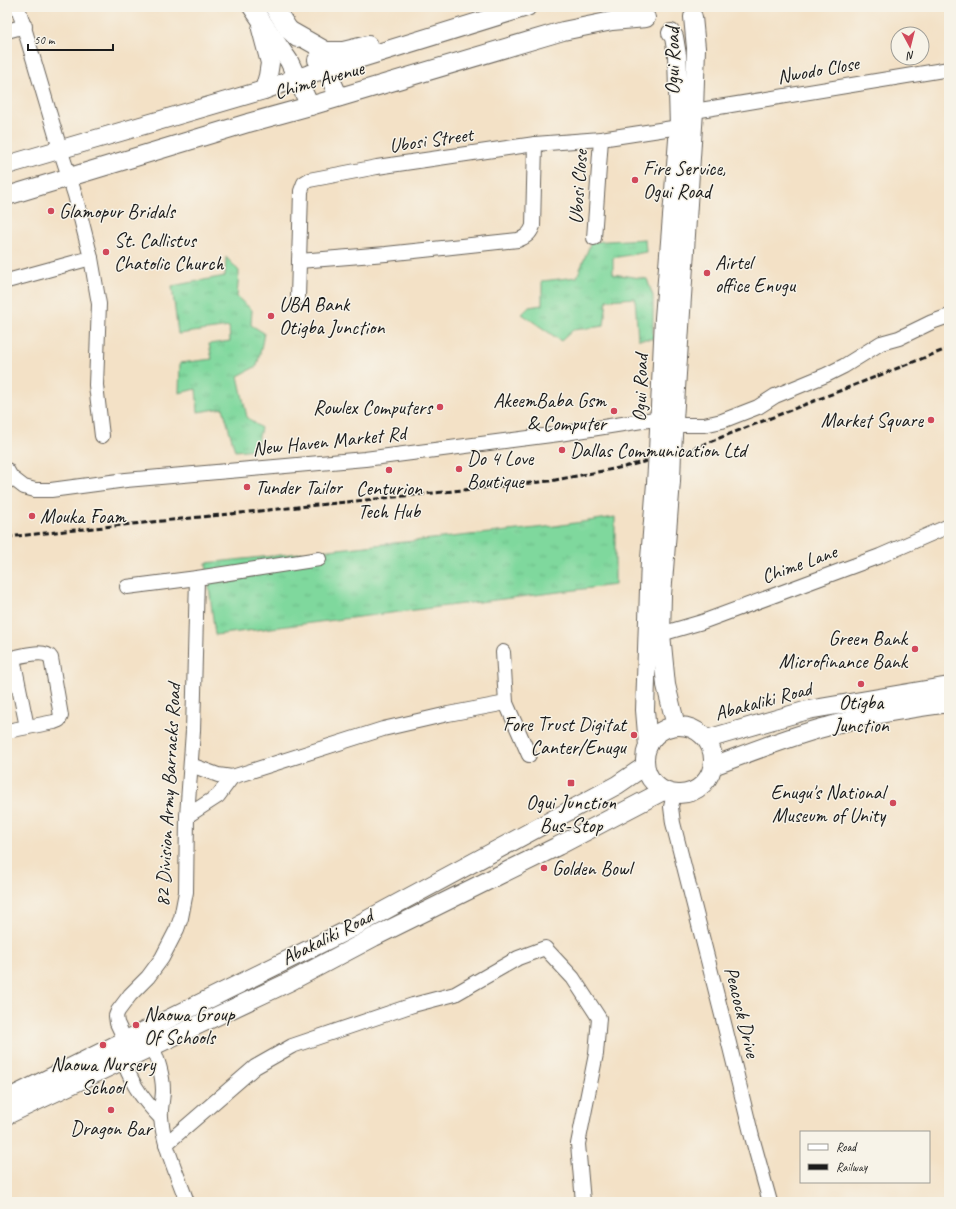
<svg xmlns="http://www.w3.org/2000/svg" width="956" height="1209" viewBox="0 0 956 1209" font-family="Caveat,sans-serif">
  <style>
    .grass { fill: url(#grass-tufts); stroke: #4e7a5c }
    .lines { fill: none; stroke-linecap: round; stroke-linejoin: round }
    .minor-casing { stroke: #676158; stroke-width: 16 }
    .major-casing { stroke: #676158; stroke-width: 20 }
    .minor { stroke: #fff; stroke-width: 14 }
    .major { stroke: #fff; stroke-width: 18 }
    .rail { stroke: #1c1c1c; stroke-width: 3; stroke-dasharray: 6 3; stroke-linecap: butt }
    .major-bridge-casing { stroke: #676158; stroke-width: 20; stroke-linecap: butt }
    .major-bridge { stroke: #fff; stroke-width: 18 }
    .poi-dot { fill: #d1495b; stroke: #f7f3e8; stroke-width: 1.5 }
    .labels { text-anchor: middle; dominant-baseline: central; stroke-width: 3; stroke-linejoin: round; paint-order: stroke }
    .street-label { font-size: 20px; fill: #1c1c1c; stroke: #f7f3e8 }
    .poi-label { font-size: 20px; fill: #1c1c1c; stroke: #f7f3e8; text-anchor: start }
  </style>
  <defs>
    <pattern id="grass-tufts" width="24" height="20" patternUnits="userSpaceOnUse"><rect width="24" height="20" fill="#7fd89d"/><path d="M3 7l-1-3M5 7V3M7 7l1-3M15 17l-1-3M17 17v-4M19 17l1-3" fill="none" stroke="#6db987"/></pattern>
  </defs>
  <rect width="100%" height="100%" fill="#f7f3e8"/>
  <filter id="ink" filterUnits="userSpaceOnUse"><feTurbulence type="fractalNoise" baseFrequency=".025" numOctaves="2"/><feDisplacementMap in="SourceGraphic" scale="8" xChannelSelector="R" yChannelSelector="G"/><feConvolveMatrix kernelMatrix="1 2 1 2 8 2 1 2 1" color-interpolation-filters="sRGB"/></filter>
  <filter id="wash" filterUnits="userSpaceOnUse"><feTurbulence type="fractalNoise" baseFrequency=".012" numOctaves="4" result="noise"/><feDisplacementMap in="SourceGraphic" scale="16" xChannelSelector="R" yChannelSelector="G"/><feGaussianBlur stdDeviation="0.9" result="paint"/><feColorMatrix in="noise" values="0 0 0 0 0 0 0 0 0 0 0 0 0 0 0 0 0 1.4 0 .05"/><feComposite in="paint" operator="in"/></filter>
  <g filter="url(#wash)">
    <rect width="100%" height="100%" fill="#f3e1c6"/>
    <g class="grass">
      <path d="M645 239 646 252 613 258V274L647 279 653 296V339H638L635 298 607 300 604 326 573 330 561 341 522 314 529 307 542 305V281L577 277 591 242Z"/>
      <path d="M226 257 239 271 237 297 252 310 251 325 264 333 261 349 257 366 238 376 247 417 261 428 256 449 235 451 223 408 198 412 196 389 179 393 180 363 212 359 209 344 230 341 229 327 178 334 172 286 225 276Z"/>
      <path d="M615 517V585L215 635 206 563 555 526Z"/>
    </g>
  </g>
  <g filter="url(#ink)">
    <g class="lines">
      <defs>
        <g id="minor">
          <path d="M7 31 25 26"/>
          <path d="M685 110 694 111 725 106 949 69"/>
          <path d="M594 238 601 139"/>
          <path d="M91 258 99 304 96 385 102 436"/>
          <path d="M299 261 386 254 518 240C526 237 530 234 533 226L535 144"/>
          <path d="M7 281 91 258 75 195 60 149 18 7"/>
          <path d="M298 298 301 191 304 183 309 180 377 167 535 144 601 139 679 127"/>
          <path d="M675 425H704L722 421 758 407 775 396 826 375 844 366 881 343 899 338 932 322 949 316"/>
          <path d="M7 470 11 477 24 487 35 490H51L126 480 365 459 559 434 661 418"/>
          <path d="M127 587 197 578"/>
          <path d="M661 634 702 622 880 556 949 526"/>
          <path d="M503 652 506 703 529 755"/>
          <path d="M13 658 27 727"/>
          <path d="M7 659C18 657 44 648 51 658L61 716 59 720 54 722 7 731"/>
          <path d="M191 765 218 775 232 777 383 729 448 714 506 703"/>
          <path d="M674 794 671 807 673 823 724 1023 752 1137 770 1202"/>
          <path d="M187 816 218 796 232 777"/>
          <path d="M149 1037C155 1054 163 1072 163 1090 163 1099 160 1109 161 1117 163 1145 178 1176 187 1202"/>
          <path d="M125 1040 117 1023 116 1016 118 1011 130 995 148 977 162 958 177 929 181 918 186 892 187 816 193 731 197 578 319 559"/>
          <path d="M120 1052C130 1080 139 1096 160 1117"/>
          <path d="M166 1144 255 1067 292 1046 413 1005 455 994 518 958 545 948 573 978 599 1018 596 1054 578 1144 583 1202"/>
        </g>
        <g id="major">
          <path d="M252 7 289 61 310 106"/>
          <path d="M274 7 289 30 297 38"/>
          <path d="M261 29 270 63 268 76 264 90"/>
          <path d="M289 30 326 51H343L368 45"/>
          <path d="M317 60 326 69 339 97"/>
          <path d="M7 165 264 90 297 78 527 7"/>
          <path d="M7 196 248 123 310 106 563 31 612 21 646 18"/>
          <path d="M658 451 664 318 679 127 677 55 674 37 671 33"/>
          <path d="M672 451 694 111 696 48 693 17"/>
          <path d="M671 481 662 595 661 634 666 685 676 726"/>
          <circle cx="679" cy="760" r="34"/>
          <path d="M707 739 808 710 949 686"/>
          <path d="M648 746 645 710 650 559 656 483"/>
          <path d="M713 766C751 752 788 737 826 727 866 715 908 709 949 703"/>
          <path d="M7 1099 352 928 617 785 645 766"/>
          <path d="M7 1115 291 981 374 937 558 846 663 791"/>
        </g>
      </defs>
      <use href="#minor" class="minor-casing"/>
      <use href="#major" class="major-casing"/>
      <use href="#minor" class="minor"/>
      <use href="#major" class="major"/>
      <path class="rail" d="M7 537 550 481 624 467 689 450 949 348"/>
      <defs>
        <g id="major-bridge">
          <path d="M671 481 672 451"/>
          <path d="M656 483 658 451"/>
        </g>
      </defs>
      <use href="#major-bridge" class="major-bridge-casing"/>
      <use href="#major-bridge" class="major-bridge"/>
    </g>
  </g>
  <g class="poi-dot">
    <circle cx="635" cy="180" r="4"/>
    <circle cx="51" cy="211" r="4"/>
    <circle cx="106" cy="252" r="4"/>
    <circle cx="707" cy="273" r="4"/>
    <circle cx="271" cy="316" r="4"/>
    <circle cx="440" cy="407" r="4"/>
    <circle cx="614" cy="411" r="4"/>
    <circle cx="931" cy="420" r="4"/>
    <circle cx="562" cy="450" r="4"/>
    <circle cx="459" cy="469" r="4"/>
    <circle cx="389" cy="470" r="4"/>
    <circle cx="247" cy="487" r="4"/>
    <circle cx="32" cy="516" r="4"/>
    <circle cx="915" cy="649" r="4"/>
    <circle cx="861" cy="684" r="4"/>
    <circle cx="634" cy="735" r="4"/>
    <rect x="567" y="779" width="8" height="8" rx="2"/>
    <circle cx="893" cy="803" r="4"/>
    <circle cx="544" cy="868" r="4"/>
    <circle cx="136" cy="1025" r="4"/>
    <circle cx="103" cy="1045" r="4"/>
    <circle cx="111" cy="1110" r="4"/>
  </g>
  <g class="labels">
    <g class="street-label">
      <text transform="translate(672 61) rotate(-90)">Ogui Road</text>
      <text transform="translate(818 70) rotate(-10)">Nwodo Close</text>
      <text transform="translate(319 80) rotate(-16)">Chime Avenue</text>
      <text transform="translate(431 140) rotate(-8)">Ubosi Street</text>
      <text transform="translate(578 187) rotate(-86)">Ubosi Close</text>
      <text transform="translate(640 388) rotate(-88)">Ogui Road</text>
      <text transform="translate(329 441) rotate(-6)">New Haven Market Rd</text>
      <text transform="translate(799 564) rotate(-20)">Chime Lane</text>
      <text transform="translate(763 701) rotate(-15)">Abakaliki Road</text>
      <text transform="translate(168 795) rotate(-87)">82 Division Army Barracks Road</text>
      <text transform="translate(327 937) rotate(-27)">Abakaliki Road</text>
      <text transform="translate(742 1012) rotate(76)">Peacock Drive</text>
    </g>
    <g class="poi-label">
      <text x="643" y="168">Fire Service,<tspan x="643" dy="23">Ogui Road</tspan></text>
      <text x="59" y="211">Glamopur Bridals</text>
      <text x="114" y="240">St. Callistus<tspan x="114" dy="23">Chatolic Church</tspan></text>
      <text x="715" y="262">Airtel<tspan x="715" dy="23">office Enugu</tspan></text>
      <text x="279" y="304">UBA Bank<tspan x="279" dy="23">Otigba Junction</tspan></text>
      <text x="606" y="400" text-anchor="end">AkeemBaba Gsm<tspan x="606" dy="23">&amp; Computer</tspan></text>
      <text x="432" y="407" text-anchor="end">Rowlex Computers</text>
      <text x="923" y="420" text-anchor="end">Market Square</text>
      <text x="570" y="450">Dallas Communication Ltd</text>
      <text x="467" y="458">Do 4 Love<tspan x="467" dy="23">Boutique</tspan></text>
      <text x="255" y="487">Tunder Tailor</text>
      <text x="389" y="488" text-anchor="middle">Centurion<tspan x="389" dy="23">Tech Hub</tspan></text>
      <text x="40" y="516">Mouka Foam</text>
      <text x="907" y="638" text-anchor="end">Green Bank<tspan x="907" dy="23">Microfinance Bank</tspan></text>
      <text x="861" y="702" text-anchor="middle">Otigba<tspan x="861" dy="23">Junction</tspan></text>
      <text x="626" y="724" text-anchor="end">Fore Trust Digitat<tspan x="626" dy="23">Canter/Enugu</tspan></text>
      <text x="885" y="792" text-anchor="end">Enugu's National<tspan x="885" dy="23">Museum of Unity</tspan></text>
      <text x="571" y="802" text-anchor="middle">Ogui Junction<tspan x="571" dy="23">Bus-Stop</tspan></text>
      <text x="552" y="868">Golden Bowl</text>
      <text x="144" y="1014">Naowa Group<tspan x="144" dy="23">Of Schools</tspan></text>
      <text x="103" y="1064" text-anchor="middle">Naowa Nursery<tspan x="103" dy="23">School</tspan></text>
      <text x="111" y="1128" text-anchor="middle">Dragon Bar</text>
    </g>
  </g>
  <rect width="956" height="1209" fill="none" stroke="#f7f3e8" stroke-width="24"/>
  <rect x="800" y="1131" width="130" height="52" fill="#f7f3e8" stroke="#9f9d96"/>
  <rect x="808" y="1144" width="20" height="6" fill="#ffffff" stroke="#9f9d96"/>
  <text x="836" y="1151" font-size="12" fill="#1c1c1c">Road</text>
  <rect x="808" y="1164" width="20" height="6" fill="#1c1c1c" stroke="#9f9d96"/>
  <text x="836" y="1171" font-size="12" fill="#1c1c1c">Railway</text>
  <g transform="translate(910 46) rotate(173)"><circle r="19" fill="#f7f3e8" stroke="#9f9d96"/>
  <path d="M0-3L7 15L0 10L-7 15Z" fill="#d1495b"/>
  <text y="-6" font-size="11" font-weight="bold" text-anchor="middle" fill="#1c1c1c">N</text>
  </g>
  <path d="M28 44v6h85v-6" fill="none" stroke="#1c1c1c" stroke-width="2"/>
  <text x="34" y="44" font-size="12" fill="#1c1c1c" stroke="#f7f3e8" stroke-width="3" paint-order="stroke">50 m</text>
</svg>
